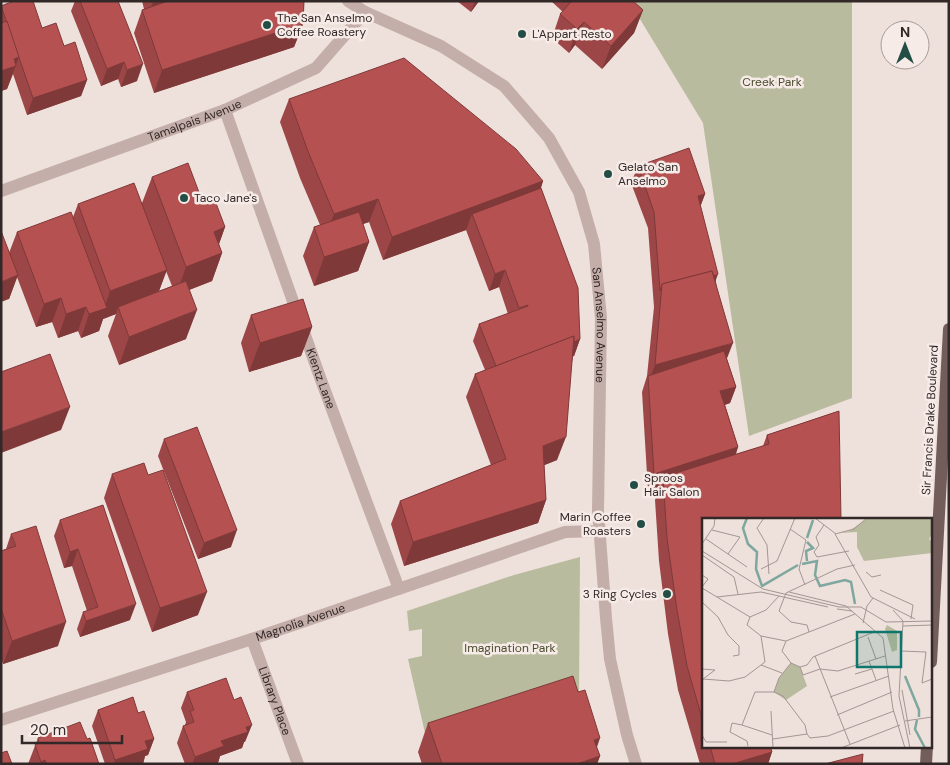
<svg xmlns="http://www.w3.org/2000/svg" width="950" height="765" viewBox="0 0 950 765" font-family="'DM Sans',sans-serif">
  <style>
    .green { fill: #b8bb9d }
    .lines { fill: none; stroke-linecap: round; stroke-linejoin: round }
    .minor { stroke: #c4aea9; stroke-width: 12 }
    .major { stroke: #725d5b; stroke-width: 12 }
    .wall { fill: #9d4647; fill-rule: evenodd }
    .shaded-wall { fill: #7f3939 }
    .building { fill: #b65152; stroke: #7f3939 }
    .poi-dot { fill: #234e46; stroke: #f6ebe7; stroke-width: 2 }
    .labels { text-anchor: middle; dominant-baseline: central; stroke-width: 5; stroke-linejoin: round; paint-order: stroke }
    .poi-label { font-size: 12px; fill: #322828; stroke: #f6ebe7; text-anchor: start }
    .park-label { font-size: 12px; fill: #4a4d2f; stroke: #f6ebe7 }
    .street-label { font-size: 12px; fill: #322828; stroke: #f6ebe7 }
    .inset-river { fill: none; stroke: #7ea79f; stroke-width: 2.5 }
    .inset-road { fill: none; stroke: #a39693; stroke-width: 1 }
    .view { fill: #0f766e; fill-opacity: 0.15; stroke: #0f766e; stroke-width: 2.5 }
    .inset-edge { fill: none; stroke: #322828; stroke-width: 2.5 }
  </style>
  <rect width="100%" height="100%" fill="#eee0db"/>
  <g class="green">
    <path d="M629 1H852V398L749 436 703 123Z"/>
    <path d="M580 557 579 697 428 746 408 659 422 656V629L409 631 407 611 514 575Z"/>
  </g>
  <g class="lines">
    <g class="minor">
      <path id="s1" d="M348 1 365 12 441 46 504 86 549 138 579 192 594 244 601 318 598 510 606 618 610 659 627 735 636 764"/>
      <path id="s2" d="M225 110 321 380 399 589"/>
      <path id="s3" d="M1 191 225 110 316 68 365 12"/>
      <path id="s4" d="M252 639 298 764"/>
      <path id="s5" d="M1 720 252 639 565 532 600 531"/>
    </g>
    <g class="major">
      <path d="M931 662 949 329"/>
      <path d="M926 764 927 746"/>
    </g>
  </g>
  <g class="wall">
    <path d="M75 1H118L137 81 121 87 118 79 101 86 71 11Z"/>
    <path d="M142 1H304L303 24 294 47 154 93 134 33 142 10 144 9Z"/>
    <path d="M457 1H479L471 12Z"/>
    <path d="M551 1H633L643 10 634 33 602 69 575 45 569 53 552 38 560 14 563 12Z"/>
    <path d="M1 6 42 28 64 46 87 80 81 96 27 115 13 74 7 89 1 91Z"/>
    <path d="M289 99 543 181 541 188 580 339 574 356H573L557 460 544 465 546 500 538 523 404 566 391 524 400 501 491 465 466 397 475 374 485 370 473 341 479 324 508 314 499 287 489 291 466 230 383 260 369 222 363 224 369 242 358 271 314 286 303 256 314 227 320 225 300 178 280 122Z"/>
    <path d="M638 166 705 194 700 207 716 282 727 359 736 387 730 403 725 405 738 447 736 454 763 446 767 435 839 411 704 519V746H770L772 752 768 764H700L678 690 668 634 659 561 655 500 659 487 648 491 642 392 647 376 654 307 648 228 631 183Z"/>
    <path d="M152 177 203 203 225 227 219 244 222 253 212 281 189 290 186 339 119 365 108 336 116 314 103 319 99 331 81 338 78 331 58 338 52 322 36 327 17 277 9 299V253L17 232 73 217 78 204 142 203ZM166 271 172 286 159 291Z"/>
    <path d="M251 315 312 327 301 356 249 372 241 343Z"/>
    <path d="M164 439 231 547 198 559 158 456Z"/>
    <path d="M112 474 198 615 152 632 104 498Z"/>
    <path d="M60 520 130 620 80 637 77 629 83 612 87 611 72 566 64 568 54 536Z"/>
    <path d="M11 534 58 646 3 664 1 658V551L6 549Z"/>
    <path d="M187 692 245 742H244L242 748 220 756 218 763 216 764H185L177 743 183 726 185 725 186 722 181 708Z"/>
    <path d="M98 710 138 713 154 739 148 755 145 756 143 764H105L92 726Z"/>
    <path d="M428 723 597 748 600 756 597 764H422L418 752Z"/>
    <path d="M38 738 87 739 99 764H28Z"/>
  </g>
  <g class="shaded-wall">
    <path d="M154 1H199L147 18 153 2Z"/>
    <path d="M475 1H479L471 12Z"/>
    <path d="M643 10 634 33 602 69 611 46Z"/>
    <path d="M584 22 575 45 569 53 577 29Z"/>
    <path d="M303 24 294 47 154 93 162 70Z"/>
    <path d="M19 57 7 89 1 91V71L14 59Z"/>
    <path d="M124 62 118 79 101 86 107 69Z"/>
    <path d="M143 64 137 81 121 87 127 70Z"/>
    <path d="M87 80 81 96 27 115 33 98Z"/>
    <path d="M543 181 535 204 472 214 466 230 383 260 392 237Z"/>
    <path d="M705 194 699 210 698 196Z"/>
    <path d="M378 199 369 222 325 237 334 214Z"/>
    <path d="M225 227 215 255 222 253 212 281 176 295 186 267 214 232Z"/>
    <path d="M369 242 358 271 314 286 324 257Z"/>
    <path d="M167 270 156 299 118 307 116 314 103 319 99 331 81 338 89 314 104 309 110 291Z"/>
    <path d="M505 270 499 287 489 291 495 274Z"/>
    <path d="M718 274 712 291 662 290Z"/>
    <path d="M18 275 9 299 1 302V282Z"/>
    <path d="M61 298 52 322 36 327 44 304Z"/>
    <path d="M86 307 78 331 58 338 66 314Z"/>
    <path d="M197 310 186 339 119 365 129 337Z"/>
    <path d="M312 327 301 356 249 372 260 343Z"/>
    <path d="M580 339 574 356 492 387 498 371Z"/>
    <path d="M733 343 724 366 648 383 655 365Z"/>
    <path d="M736 387 730 403 714 408 720 391Z"/>
    <path d="M70 407 61 430 1 453V432Z"/>
    <path d="M566 437 557 460 535 469 543 446Z"/>
    <path d="M738 447 732 464 663 477 659 487 648 491 654 474Z"/>
    <path d="M546 500 538 523 404 566 413 542Z"/>
    <path d="M237 530 231 547 198 559 204 543Z"/>
    <path d="M78 549 72 566 64 568 70 552Z"/>
    <path d="M207 592 198 615 152 632 160 608Z"/>
    <path d="M136 604 130 620 80 637 86 621Z"/>
    <path d="M66 622 58 646 3 664 12 641Z"/>
    <path d="M252 725 245 742H244L242 748 220 756 218 763 216 764H192L195 757 221 741 246 727Z"/>
    <path d="M600 738 593 759 600 756 597 764H577L594 740Z"/>
    <path d="M154 739 148 755 145 756 143 764H114L115 760 145 741Z"/>
    <path d="M772 752 768 764H732Z"/>
    <path d="M45 760 44 764H40L41 762Z"/>
  </g>
  <g class="building">
    <path d="M14 1H33L42 28 56 23 64 46 75 42 87 80 33 98 1 6Z"/>
    <path d="M80 1H118L143 64 127 70 124 62 107 69Z"/>
    <path d="M168 1H304L303 24 162 70 142 10Z"/>
    <path d="M572 1H633L643 10 611 46 584 22 577 29 560 14Z"/>
    <path d="M7 21 19 57 14 59 16 66 1 71V23Z"/>
    <path d="M404 58 516 149 543 181 392 237 378 199 334 214 309 154 289 99Z"/>
    <path d="M689 148 705 194 698 196 718 274 714 276 712 271 662 284 660 291 654 212 638 166Z"/>
    <path d="M188 163 203 203 214 198 225 227 214 232 222 253 186 267 152 177Z"/>
    <path d="M134 183 167 270 110 291 78 204Z"/>
    <path d="M541 188 578 288 580 339 574 342V336L496 366 479 324 528 306V305L519 308 505 270 495 274 472 214Z"/>
    <path d="M71 212 107 308 89 314 86 307 66 314 61 298 44 304 17 232Z"/>
    <path d="M359 212 369 242 324 257 314 227Z"/>
    <path d="M1 231 18 275 1 282Z"/>
    <path d="M712 271 733 343 655 365 662 284Z"/>
    <path d="M186 281 197 310 129 337 118 307Z"/>
    <path d="M303 299 312 327 260 343 251 315Z"/>
    <path d="M574 336 566 437 543 446 546 500 413 542 400 501 506 459 475 374Z"/>
    <path d="M724 351 736 387 720 391 738 447 654 474 648 376Z"/>
    <path d="M50 354 70 407 1 432V372Z"/>
    <path d="M839 411 841 519H704V725L687 666 677 610 667 538 663 477 769 444 767 435Z"/>
    <path d="M197 427 237 530 204 543 164 439Z"/>
    <path d="M144 463 148 475 163 470 207 592 160 608 112 474Z"/>
    <path d="M103 505 136 604 86 621 83 612 98 607 78 549 70 552 60 520Z"/>
    <path d="M36 526 66 622 12 641 1 608V551L16 546 11 534Z"/>
    <path d="M573 676 578 692 585 690 600 738 594 740 600 756 577 764H442L428 723Z"/>
    <path d="M226 678 234 700 241 697 252 725 246 727 248 732 221 741 224 746 195 757 183 726 194 722 190 711 194 710 187 692Z"/>
    <path d="M133 697 138 713 144 711 154 739 145 741 148 749 115 760 98 710Z"/>
    <path d="M80 722 87 739 90 738 99 764H47L45 760 41 762 35 745 39 743 38 738Z"/>
    <path d="M710 746H770L772 752 732 764H715Z"/>
    <path d="M7 751 12 764H1V753Z"/>
    <path d="M863 754 862 764H825Z"/>
  </g>
  <g class="poi-dot">
    <circle cx="267" cy="25" r="5"/>
    <circle cx="522" cy="34" r="5"/>
    <circle cx="608" cy="174" r="5"/>
    <circle cx="184" cy="198" r="5"/>
    <circle cx="634" cy="485" r="5"/>
    <circle cx="641" cy="524" r="5"/>
    <circle cx="667" cy="594" r="5"/>
  </g>
  <g class="labels">
    <g class="poi-label">
      <text x="277" y="18">The San Anselmo<tspan x="277" dy="14">Coffee Roastery</tspan></text>
      <text x="532" y="34">L'Appart Resto</text>
      <text x="618" y="167">Gelato San<tspan x="618" dy="14">Anselmo</tspan></text>
      <text x="194" y="198">Taco Jane's</text>
      <text x="644" y="478">Sproos<tspan x="644" dy="14">Hair Salon</tspan></text>
      <text x="631" y="517" text-anchor="end">Marin Coffee<tspan x="631" dy="14">Roasters</tspan></text>
      <text x="657" y="594" text-anchor="end">3 Ring Cycles</text>
    </g>
    <g class="park-label">
      <text x="772" y="82">Creek Park</text>
      <text x="510" y="648">Imagination Park</text>
    </g>
    <g class="street-label">
      <text stroke="none"><textPath href="#s3" startOffset="206">Tamalpais Avenue</textPath></text>
      <text stroke="none"><textPath href="#s1" startOffset="444">San Anselmo Avenue</textPath></text>
      <text stroke="none"><textPath href="#s2" startOffset="285">Kientz Lane</textPath></text>
      <text transform="translate(930 420) rotate(-87)">Sir Francis Drake Boulevard</text>
      <text stroke="none"><textPath href="#s5" startOffset="315">Magnolia Avenue</textPath></text>
      <text stroke="none"><textPath href="#s4" startOffset="66">Library Place</textPath></text>
    </g>
  </g>
  <g transform="translate(702 518)">
    <rect width="230" height="230" fill="#eee0db"/>
    <path d="M166 0H230V16L227 21 230 24V35L162 43 155 29V14L137 15 147 13ZM185 107 195 113V132L190 134 183 111ZM89 145 98 149 105 168 84 182 72 174 77 160Z" fill="#b8bb9d"/>
    <path class="inset-river" d="M45 0 41 10 46 26 55 34 54 51 60 68 96 47M105 20 111 2M105 43 104 33 111 30 105 24M100 46 115 43 113 57 118 68 143 62 149 64 153 86M203 158 217 192V199M215 202 213 211 223 230"/>
    <path class="inset-road" d="M62 0 55 10 65 27 67 56M113 0 134 16M122 7 114 19 117 27 112 34 115 39 147 33M88 11 104 22 97 51 103 67M10 12 38 19 26 36M133 16 152 11 165 0M133 16 169 79 213 101M4 21 45 49M0 26 12 8 13 0M0 33 61 71 137 89H159L184 104 230 103M0 37 32 59 36 76M59 51 75 43 93 0M164 54 170 59 179 57M0 57 6 61 0 69M0 70 48 99M178 72 211 87 209 101M87 74 144 88 181 120 191 191 203 230M15 79 59 74 126 89M0 84 16 99 26 117 37 128V137L31 138M135 91 150 93M191 92 201 103 197 178 208 230M48 99 64 92 77 78M161 105 165 88 171 80M201 108 230 107M107 114 105 107 89 104 77 93 84 75 135 51 153 47M59 118 84 123M166 119 174 141M84 123 80 133 89 145 98 149 105 147 111 139 172 114M84 123 153 96M199 133 224 134M224 134 220 165 230 161M113 138 148 226M167 143 174 162M59 147 80 155M98 149 101 157 118 151 136 153 183 138M0 151 13 152 1 161 27 163 43 159 63 144 59 118 45 107 48 99M153 156 170 151M200 172 208 217M72 174 77 160 89 145M128 179 187 158M69 193 71 230M135 197 190 174M203 203 230 199M40 207 30 205 28 214 45 223 46 228M0 217 4 224H25M70 217 40 207 53 174H72L81 178 103 207 105 216M71 221 105 216 108 220 126 218 192 193M139 230 198 207"/>
    <path class="view" d="M155 114H199V149H155Z"/>
    <rect width="230" height="230" class="inset-edge"/>
  </g>
  <rect width="950" height="765" fill="none" stroke="#322828" stroke-width="5"/>
  <g transform="translate(905 45)"><circle r="24" fill="#f6ebe7" stroke="#a89d9b"/>
  <path d="M0-4L9 19L0 12L-9 19Z" fill="#234e46"/>
  <text y="-8" font-size="14" font-weight="bold" text-anchor="middle" fill="#322828">N</text>
  </g>
  <path d="M22 735v8h100v-8" fill="none" stroke="#322828" stroke-width="2.5"/>
  <text x="30" y="735" font-size="15" fill="#322828" stroke="#f6ebe7" stroke-width="4" paint-order="stroke">20 m</text>
</svg>
